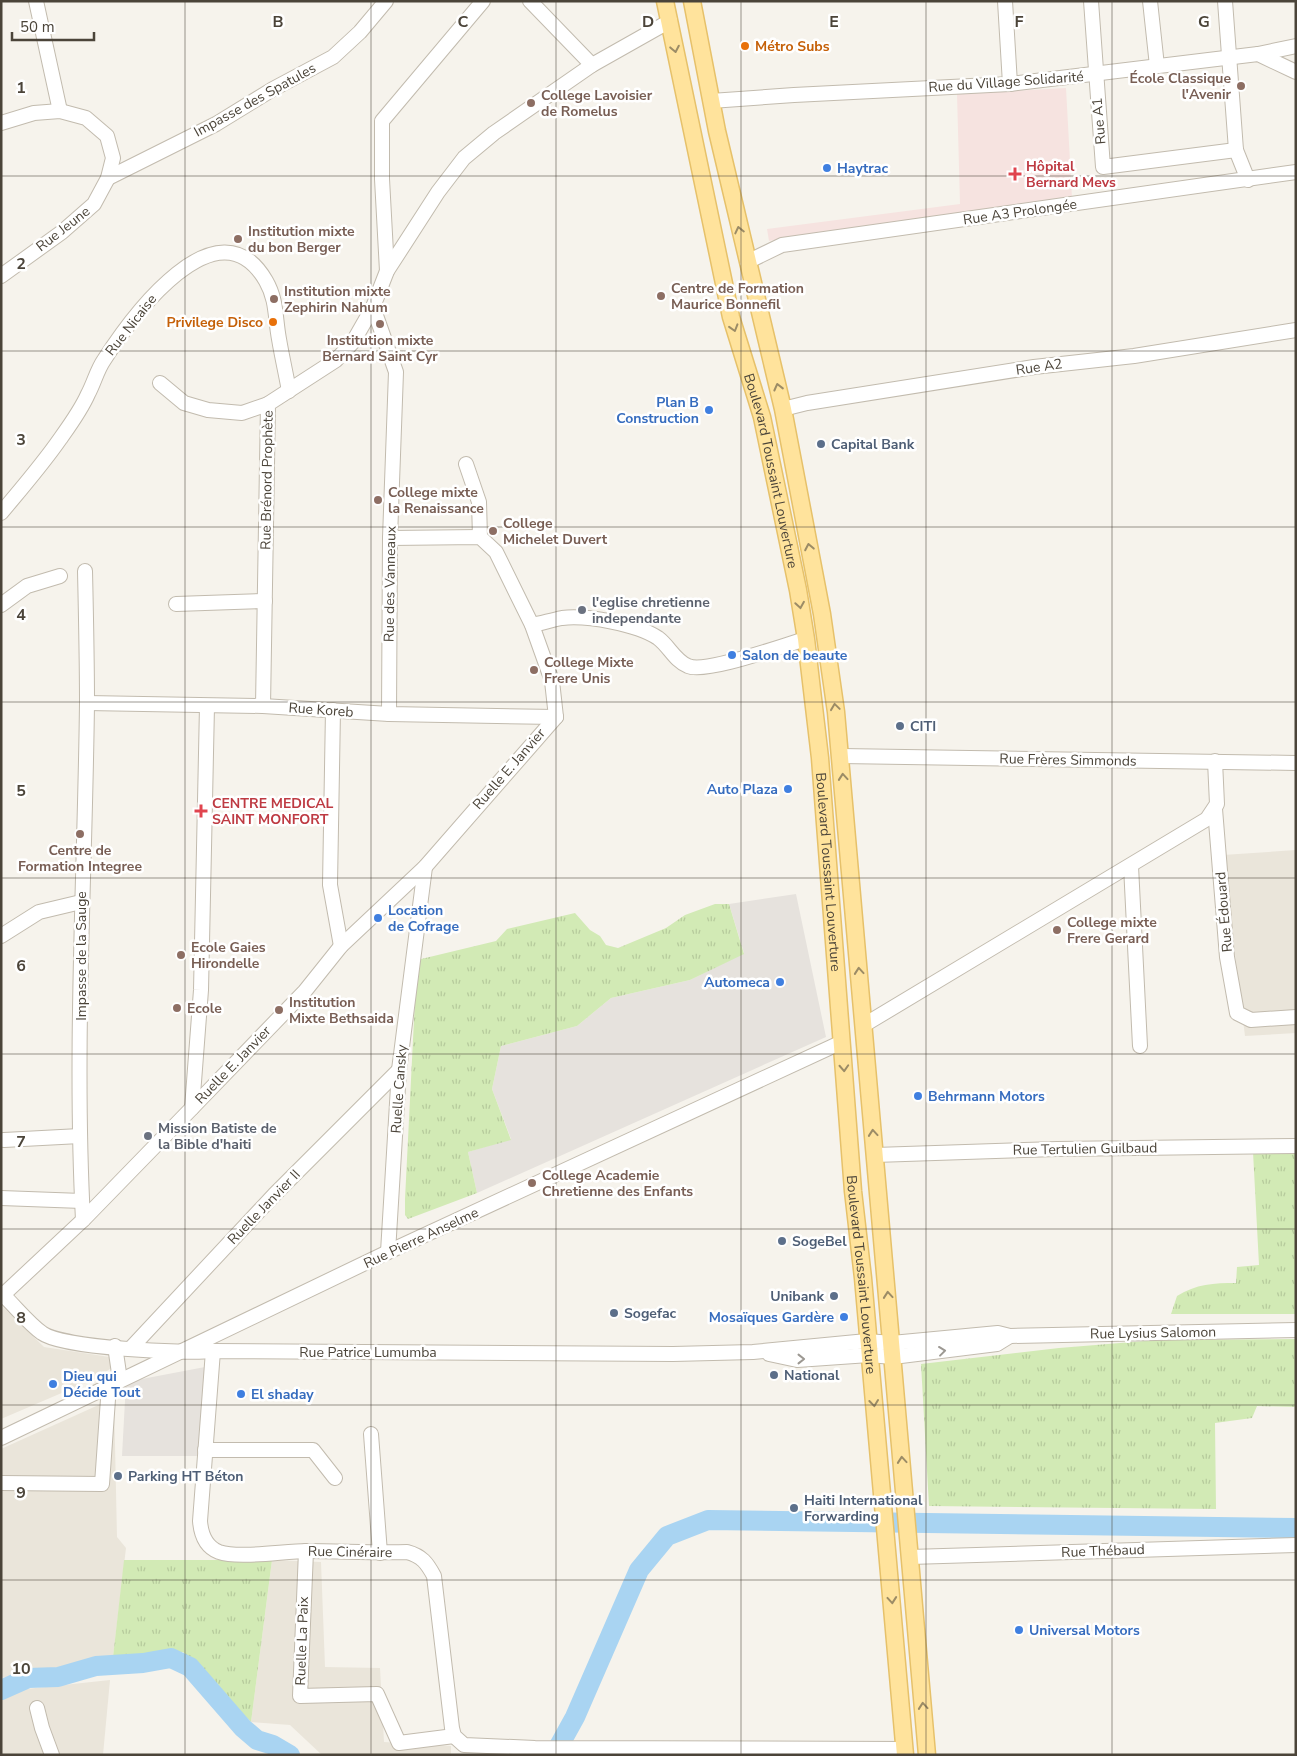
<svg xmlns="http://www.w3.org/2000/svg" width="1297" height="1756" viewBox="0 0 1297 1756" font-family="'Nunito Sans',sans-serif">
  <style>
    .residential { fill: #eae5da }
    .industrial { fill: #e6e2dd }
    .medical { fill: #f6e3e0 }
    .grass { fill: url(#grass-tufts) }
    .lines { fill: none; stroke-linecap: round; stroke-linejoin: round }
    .river { stroke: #a9d4f2; stroke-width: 20 }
    .minor-casing { stroke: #c2bbae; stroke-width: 16 }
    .major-casing { stroke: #e6c16a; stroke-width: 19 }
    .minor { stroke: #fff; stroke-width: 14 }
    .major { stroke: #ffe39c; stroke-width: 16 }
    .oneway { stroke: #9c8c66 }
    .oneway2 { stroke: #9c9892 }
    .grid { fill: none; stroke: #4b4439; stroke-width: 1; stroke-opacity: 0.55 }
    .food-dot { fill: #e8710a; stroke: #fff; stroke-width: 2 }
    .education-dot { fill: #8d6e63; stroke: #fff; stroke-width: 2 }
    .shop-dot { fill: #3f7fe0; stroke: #fff; stroke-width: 2 }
    .health-dot { fill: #e0444e; stroke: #fff; stroke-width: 2 }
    .service-dot { fill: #5c6f8a; stroke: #fff; stroke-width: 2 }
    .worship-dot { fill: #6b7280; stroke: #fff; stroke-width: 2 }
    .labels { text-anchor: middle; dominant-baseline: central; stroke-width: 5; stroke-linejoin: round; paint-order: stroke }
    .food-label { font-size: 14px; font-weight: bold; fill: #c56008; stroke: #fff; text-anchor: start }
    .education-label { font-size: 14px; font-weight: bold; fill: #785e54; stroke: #fff; text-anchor: start }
    .street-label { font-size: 14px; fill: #4b4439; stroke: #fff }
    .health-label { font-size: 14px; font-weight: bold; fill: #be3a42; stroke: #fff; text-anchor: start }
    .shop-label { font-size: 14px; font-weight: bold; fill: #366cbe; stroke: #fff; text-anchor: start }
    .service-label { font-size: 14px; font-weight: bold; fill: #4e5e75; stroke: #fff; text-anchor: start }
    .worship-label { font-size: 14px; font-weight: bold; fill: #5b616d; stroke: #fff; text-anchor: start }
    .grid-label { font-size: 16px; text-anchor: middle; font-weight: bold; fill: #4b4439; stroke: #fff; stroke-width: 5; stroke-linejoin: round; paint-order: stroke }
  </style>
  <defs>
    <pattern id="grass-tufts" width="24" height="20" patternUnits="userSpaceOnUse" patternTransform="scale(1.25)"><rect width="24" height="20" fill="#d2eab5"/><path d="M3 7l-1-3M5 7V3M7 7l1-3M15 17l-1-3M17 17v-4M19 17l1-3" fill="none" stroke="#b6ca9c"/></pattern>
  </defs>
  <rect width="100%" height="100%" fill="#f6f3ec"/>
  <g class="residential">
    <path d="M1296 850V1033L1245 1036 1223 855Z"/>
    <path d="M1 1305 44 1347 123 1359 99 1377 1 1419Z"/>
    <path d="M114 1398 117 1537 126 1548 113 1657 1 1678V1449Z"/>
    <path d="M272 1560 321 1562 325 1667 380 1668 384 1742 451 1746V1755H322L290 1725 251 1722Z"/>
    <path d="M110 1680 103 1755H1V1695L17 1690Z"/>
  </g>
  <g class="industrial">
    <path d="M796 894 826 1037 477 1193 468 1152 511 1139 492 1089 501 1046 577 1026 611 998 690 980 744 953 729 904Z"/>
    <path d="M205 1367 203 1456H122L126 1382Z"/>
  </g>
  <path class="medical" d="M1066 88 1072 198 769 241 767 229 960 204 957 94Z"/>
  <g class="grass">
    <path d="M715 904H729L744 954 690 980 611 998 577 1026 501 1046 492 1089 511 1140 468 1152 477 1193 408 1219 405 1215V1199L417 960 496 941 507 929 575 913 590 930 600 936 606 945 618 948 666 928 685 915Z"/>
    <path d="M1253 1152H1296V1314H1171L1177 1296C1196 1284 1214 1283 1236 1283L1237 1267 1259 1265Z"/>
    <path d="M1296 1339V1407L1257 1406 1252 1418 1215 1423 1216 1509 929 1506 921 1364 1059 1348 1157 1340Z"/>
    <path d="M124 1560H272L251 1722 183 1652 113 1657Z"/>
  </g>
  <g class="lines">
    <g class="river">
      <path d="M1 1690 28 1678 58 1677 96 1666 143 1663 171 1658 190 1667 243 1728 257 1740 273 1745 290 1755"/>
      <path d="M554 1755 575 1717 639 1570 667 1536 708 1520 1296 1528"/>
    </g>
    <defs>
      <g id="minor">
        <path d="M36 1 60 111"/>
        <path d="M530 1 592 65"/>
        <path d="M1005 1 1010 84"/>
        <path d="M1091 1 1103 167 1236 150"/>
        <path d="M1150 1 1157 66"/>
        <path d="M1225 1 1236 150 1248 180"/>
        <path d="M1258 54 1296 46"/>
        <path d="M711 101 794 95 1010 84 1258 54 1296 72"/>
        <path d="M1 123 34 113 60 111 86 118 107 136 113 158 108 178 94 204 62 232 1 276"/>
        <path d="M108 178 216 124 273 89 333 57 360 32 386 1"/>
        <path d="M747 262 782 245 1296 172"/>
        <path d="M387 271 382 179V121L483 1"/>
        <path d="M373 307 396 372 390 538 389 714"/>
        <path d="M160 383 184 403 208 410 242 413 268 404"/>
        <path d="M783 409 807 403 1034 367 1134 356 1296 330"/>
        <path d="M466 464 479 502 480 537"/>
        <path d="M1 513C21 489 42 465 60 439 70 425 81 410 88 394 94 383 97 370 104 360 131 318 218 198 266 281 277 300 275 318 279 339 282 357 286 374 289 391"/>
        <path d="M390 538 480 537 496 552 532 625 552 681 556 717"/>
        <path d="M176 604 265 601"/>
        <path d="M1 605 27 586 60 576"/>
        <path d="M532 625C542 623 552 620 562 618 587 615 637 624 658 638 669 646 675 661 688 666 706 674 784 645 806 639"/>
        <path d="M87 703 263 706 389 714 556 717"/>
        <path d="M263 706 268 404 336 360 353 342 373 307 387 271 438 192 464 158 494 133 592 65 670 21"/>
        <path d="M333 710 330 885 341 946"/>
        <path d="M841 756 1296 763"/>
        <path d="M1215 809 1227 957 1237 1013 1251 1020 1296 1017"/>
        <path d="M1131 866 1140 1046"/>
        <path d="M1 936 39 912 81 902"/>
        <path d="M864 1025 1207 819 1217 804 1215 761"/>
        <path d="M192 1108 201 990 207 706"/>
        <path d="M4 1140 80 1136"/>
        <path d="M875 1155 1057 1149 1296 1146"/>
        <path d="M1 1198 82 1201"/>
        <path d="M83 1220C74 1048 85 875 87 703 87 659 86 615 85 571"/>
        <path d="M388 1252 399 1070 425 867"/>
        <path d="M1 1293C15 1306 28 1323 42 1333 62 1348 185 1354 213 1351L673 1354 753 1352 867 1341 892 1343 998 1333 1010 1336 1296 1330"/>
        <path d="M3 1295 83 1220 192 1108 305 991 341 946 425 867 556 717"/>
        <path d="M115 1346 120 1380"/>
        <path d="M131 1348 274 1195 399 1070"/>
        <path d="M213 1351 200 1521C201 1534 206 1547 219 1552 239 1559 284 1551 307 1551 341 1551 374 1553 407 1552 422 1556 427 1563 434 1576L452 1728 454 1736 464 1745 535 1748 904 1749"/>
        <path d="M769 1354 797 1360 869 1355 893 1357 997 1344 1010 1336"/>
        <path d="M371 1434 380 1553"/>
        <path d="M1 1438 388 1252 842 1042"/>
        <path d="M205 1450H313L335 1478"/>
        <path d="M1 1483 102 1484 109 1385"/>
        <path d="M306 1551 300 1696 377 1694 399 1743 454 1736"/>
        <path d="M910 1557 1296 1545"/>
        <path d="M37 1708 42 1728 52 1755"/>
      </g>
      <g id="major">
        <path id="s1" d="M665 1 731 317 762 417 798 590 806 639 820 758 853 1191 863 1278 905 1755"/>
        <path d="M692 1 717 131 783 409 822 614 836 712 927 1755"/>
      </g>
    </defs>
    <use href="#minor" class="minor-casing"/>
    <use href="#major" class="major-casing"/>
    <use href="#minor" class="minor"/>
    <use href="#major" class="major"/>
  </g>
  <defs><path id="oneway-chevron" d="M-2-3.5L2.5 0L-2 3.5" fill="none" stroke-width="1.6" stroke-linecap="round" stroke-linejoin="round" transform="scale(1.25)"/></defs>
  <g class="oneway">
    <use href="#oneway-chevron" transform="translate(675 49) rotate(79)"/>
    <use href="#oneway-chevron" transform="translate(739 230) rotate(-103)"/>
    <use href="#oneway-chevron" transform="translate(734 328) rotate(73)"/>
    <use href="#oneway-chevron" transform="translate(778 387) rotate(-104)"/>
    <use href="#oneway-chevron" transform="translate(809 547) rotate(-101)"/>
    <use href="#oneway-chevron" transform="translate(800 605) rotate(81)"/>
    <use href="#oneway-chevron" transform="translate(835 707) rotate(-98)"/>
    <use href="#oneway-chevron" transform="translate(843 777) rotate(-95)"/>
    <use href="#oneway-chevron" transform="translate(859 971) rotate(-95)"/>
    <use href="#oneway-chevron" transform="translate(844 1068) rotate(87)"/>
    <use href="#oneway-chevron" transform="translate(873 1133) rotate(-95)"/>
    <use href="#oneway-chevron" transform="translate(888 1295) rotate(-95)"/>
    <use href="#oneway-chevron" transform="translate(874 1403) rotate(83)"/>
    <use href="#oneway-chevron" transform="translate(902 1460) rotate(-95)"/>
    <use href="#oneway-chevron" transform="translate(892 1600) rotate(85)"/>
    <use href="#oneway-chevron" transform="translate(923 1706) rotate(-95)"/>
  </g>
  <g class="oneway2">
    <use href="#oneway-chevron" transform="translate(942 1351) rotate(-7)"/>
    <use href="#oneway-chevron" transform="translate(801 1359)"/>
  </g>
  <path class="grid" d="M185 1V1755M371 1V1755M556 1V1755M741 1V1755M926 1V1755M1112 1V1755M1 176H1296M1 351H1296M1 527H1296M1 702H1296M1 878H1296M1 1054H1296M1 1229H1296M1 1405H1296M1 1580H1296"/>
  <g class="food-dot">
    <circle cx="745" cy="46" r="5"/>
    <circle cx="273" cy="322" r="5"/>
  </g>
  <g class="education-dot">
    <circle cx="1241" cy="86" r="5"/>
    <circle cx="531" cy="103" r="5"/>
    <circle cx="238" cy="239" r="5"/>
    <circle cx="661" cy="296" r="5"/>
    <circle cx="274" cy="299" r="5"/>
    <circle cx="380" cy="324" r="5"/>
    <circle cx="378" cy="500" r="5"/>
    <circle cx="493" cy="531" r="5"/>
    <circle cx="534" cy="670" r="5"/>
    <circle cx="80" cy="834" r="5"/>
    <circle cx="1057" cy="930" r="5"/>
    <circle cx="181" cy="955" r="5"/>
    <circle cx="177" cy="1008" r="5"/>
    <circle cx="279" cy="1010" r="5"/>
    <circle cx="532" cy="1183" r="5"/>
  </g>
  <g class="shop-dot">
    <circle cx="827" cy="168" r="5"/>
    <circle cx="709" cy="410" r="5"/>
    <circle cx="732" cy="655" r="5"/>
    <circle cx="788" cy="789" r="5"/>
    <circle cx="378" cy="918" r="5"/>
    <circle cx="780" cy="982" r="5"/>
    <circle cx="918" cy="1096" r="5"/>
    <circle cx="844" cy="1317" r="5"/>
    <circle cx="53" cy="1384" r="5"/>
    <circle cx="241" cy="1394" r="5"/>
    <circle cx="1019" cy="1630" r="5"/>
  </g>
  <g class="health-dot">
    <path d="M1012.5 166.5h5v5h5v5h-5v5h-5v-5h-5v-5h5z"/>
    <path d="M198.5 803.5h5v5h5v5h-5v5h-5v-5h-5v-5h5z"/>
  </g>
  <g class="service-dot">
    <circle cx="821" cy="444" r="5"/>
    <circle cx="900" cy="726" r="5"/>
    <circle cx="782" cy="1241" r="5"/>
    <circle cx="834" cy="1296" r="5"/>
    <circle cx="614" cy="1313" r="5"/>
    <circle cx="774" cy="1375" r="5"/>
    <circle cx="118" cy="1476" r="5"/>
    <circle cx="794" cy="1508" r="5"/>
  </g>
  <g class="worship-dot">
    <circle cx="582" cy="610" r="5"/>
    <circle cx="148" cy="1136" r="5"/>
  </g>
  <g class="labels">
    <g class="food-label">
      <text x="755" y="46">Métro Subs</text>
      <text x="263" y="322" text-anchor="end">Privilege Disco</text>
    </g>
    <g class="education-label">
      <text x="1231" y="78" text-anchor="end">École Classique<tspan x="1231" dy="16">l'Avenir</tspan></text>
      <text x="541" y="95">College Lavoisier<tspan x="541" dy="16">de Romelus</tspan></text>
      <text x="248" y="231">Institution mixte<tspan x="248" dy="16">du bon Berger</tspan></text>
      <text x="671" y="288">Centre de Formation<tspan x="671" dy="16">Maurice Bonnefil</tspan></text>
      <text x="284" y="291">Institution mixte<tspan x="284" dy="16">Zephirin Nahum</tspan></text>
      <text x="380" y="340" text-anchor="middle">Institution mixte<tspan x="380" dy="16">Bernard Saint Cyr</tspan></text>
      <text x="388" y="492">College mixte<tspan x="388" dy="16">la Renaissance</tspan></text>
      <text x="503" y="523">College<tspan x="503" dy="16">Michelet Duvert</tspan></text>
      <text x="544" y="662">College Mixte<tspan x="544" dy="16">Frere Unis</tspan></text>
      <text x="80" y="850" text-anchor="middle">Centre de<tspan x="80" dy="16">Formation Integree</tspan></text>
      <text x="1067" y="922">College mixte<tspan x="1067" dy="16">Frere Gerard</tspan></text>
      <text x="191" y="947">Ecole Gaies<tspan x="191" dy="16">Hirondelle</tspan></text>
      <text x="289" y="1002">Institution<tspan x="289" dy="16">Mixte Bethsaida</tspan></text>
      <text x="187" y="1008">Ecole</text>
      <text x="542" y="1175">College Academie<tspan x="542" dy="16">Chretienne des Enfants</tspan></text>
    </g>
    <g class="street-label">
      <text transform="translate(1006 82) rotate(-4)">Rue du Village Solidarité</text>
      <text transform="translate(255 100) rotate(-29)">Impasse des Spatules</text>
      <text transform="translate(1099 121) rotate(-95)">Rue A1</text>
      <text transform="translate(1020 212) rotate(-8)">Rue A3 Prolongée</text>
      <text transform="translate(63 229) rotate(-38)">Rue Jeune</text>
      <text transform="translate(131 325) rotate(-52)">Rue Nicaise</text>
      <text transform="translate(1039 367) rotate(-8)">Rue A2</text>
      <text stroke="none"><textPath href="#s1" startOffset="482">Boulevard Toussaint Louverture</textPath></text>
      <text transform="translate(267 480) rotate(-89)">Rue Brénord Prophète</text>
      <text transform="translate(390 584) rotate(-89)">Rue des Vanneaux</text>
      <text transform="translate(321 710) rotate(4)">Rue Koreb</text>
      <text transform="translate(1068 760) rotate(1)">Rue Frères Simmonds</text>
      <text transform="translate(509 769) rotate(-49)">Ruelle E. Janvier</text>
      <text stroke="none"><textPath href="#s1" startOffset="888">Boulevard Toussaint Louverture</textPath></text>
      <text transform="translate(1224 912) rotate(-95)">Rue Édouard</text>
      <text transform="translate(81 956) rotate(-90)">Impasse de la Sauge</text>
      <text transform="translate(233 1065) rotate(-46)">Ruelle E. Janvier</text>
      <text transform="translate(399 1089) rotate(-86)">Ruelle Cansky</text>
      <text transform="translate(1085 1149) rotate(-1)">Rue Tertulien Guilbaud</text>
      <text transform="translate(264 1207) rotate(-46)">Ruelle Janvier II</text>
      <text transform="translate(421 1238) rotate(-25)">Rue Pierre Anselme</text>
      <text stroke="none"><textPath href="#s1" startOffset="1292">Boulevard Toussaint Louverture</textPath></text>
      <text transform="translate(1153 1333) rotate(-1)">Rue Lysius Salomon</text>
      <text x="368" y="1352">Rue Patrice Lumumba</text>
      <text transform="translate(1103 1551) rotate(-2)">Rue Thébaud</text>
      <text transform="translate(350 1552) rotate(1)">Rue Cinéraire</text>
      <text transform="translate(302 1641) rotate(-88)">Ruelle La Paix</text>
    </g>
    <g class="health-label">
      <text x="1026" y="166">Hôpital<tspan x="1026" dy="16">Bernard Mevs</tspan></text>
      <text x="212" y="803">CENTRE MEDICAL<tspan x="212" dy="16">SAINT MONFORT</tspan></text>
    </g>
    <g class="shop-label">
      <text x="837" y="168">Haytrac</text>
      <text x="699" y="402" text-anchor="end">Plan B<tspan x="699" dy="16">Construction</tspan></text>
      <text x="742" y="655">Salon de beaute</text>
      <text x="778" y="789" text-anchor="end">Auto Plaza</text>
      <text x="388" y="910">Location<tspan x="388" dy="16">de Cofrage</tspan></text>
      <text x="770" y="982" text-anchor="end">Automeca</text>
      <text x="928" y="1096">Behrmann Motors</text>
      <text x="834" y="1317" text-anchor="end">Mosaïques Gardère</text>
      <text x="63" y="1376">Dieu qui<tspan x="63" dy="16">Décide Tout</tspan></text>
      <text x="251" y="1394">El shaday</text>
      <text x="1029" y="1630">Universal Motors</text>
    </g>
    <g class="service-label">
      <text x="831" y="444">Capital Bank</text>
      <text x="910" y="726">CITI</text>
      <text x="792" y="1241">SogeBel</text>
      <text x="824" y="1296" text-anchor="end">Unibank</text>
      <text x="624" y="1313">Sogefac</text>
      <text x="784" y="1375">National</text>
      <text x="128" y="1476">Parking HT Béton</text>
      <text x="804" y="1500">Haiti International<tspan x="804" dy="16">Forwarding</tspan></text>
    </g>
    <g class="worship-label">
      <text x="592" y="602">l'eglise chretienne<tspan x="592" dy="16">independante</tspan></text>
      <text x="158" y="1128">Mission Batiste de<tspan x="158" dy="16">la Bible d'haiti</tspan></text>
    </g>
  </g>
  <g class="grid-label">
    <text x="278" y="27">B</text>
    <text x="463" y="27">C</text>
    <text x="648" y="27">D</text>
    <text x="834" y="27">E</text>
    <text x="1019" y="27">F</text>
    <text x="1204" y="27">G</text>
    <text x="21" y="93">1</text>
    <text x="21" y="269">2</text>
    <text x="21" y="445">3</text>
    <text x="21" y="620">4</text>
    <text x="21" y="796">5</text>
    <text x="21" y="971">6</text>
    <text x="21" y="1147">7</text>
    <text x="21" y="1323">8</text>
    <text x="21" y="1498">9</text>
    <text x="21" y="1674">10</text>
  </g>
  <rect width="1297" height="1756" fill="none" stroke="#4b4439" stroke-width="5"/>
  <path d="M12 32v8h82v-8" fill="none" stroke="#4b4439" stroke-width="2.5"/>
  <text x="20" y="32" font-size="15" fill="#4b4439" stroke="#ffffff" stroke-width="4" paint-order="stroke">50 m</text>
</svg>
